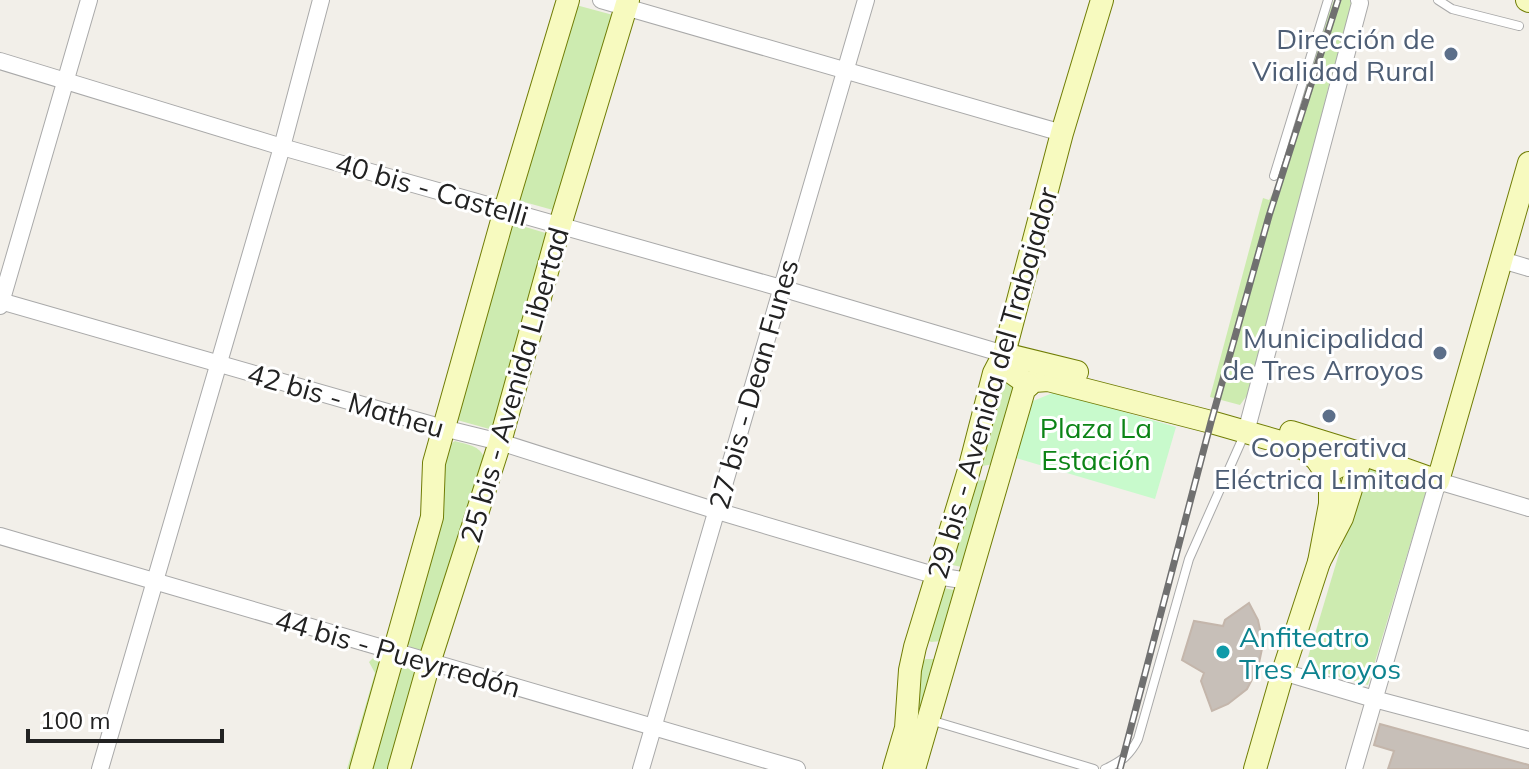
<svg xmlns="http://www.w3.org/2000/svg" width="1529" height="769" viewBox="0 0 1529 769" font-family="Mulish,sans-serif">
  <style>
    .grass { fill: #cdebb0 }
    .park { fill: #c8facc }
    .building { fill: #c7bfb8; stroke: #c4b6ab; stroke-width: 2 }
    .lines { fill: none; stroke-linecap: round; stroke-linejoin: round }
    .lane-casing { stroke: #a9a9a9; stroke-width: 10 }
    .street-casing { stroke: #a9a9a9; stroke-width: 18 }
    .secondary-casing { stroke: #707d05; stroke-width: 24 }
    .lane { stroke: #fff; stroke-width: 8 }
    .street { stroke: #fff; stroke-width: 16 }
    .secondary { stroke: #f7fabf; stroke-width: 22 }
    .rail-casing { stroke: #707070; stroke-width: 7 }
    .rail { stroke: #fff; stroke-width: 4; stroke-dasharray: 12; stroke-linecap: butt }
    .service-dot { fill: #5c6f8a; stroke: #fff; stroke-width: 3 }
    .culture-dot { fill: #0f9aa8; stroke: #fff; stroke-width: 3 }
    .labels { text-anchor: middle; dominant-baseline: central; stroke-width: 6; stroke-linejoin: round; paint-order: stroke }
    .service-label { font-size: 28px; fill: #4e5e75; stroke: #fff; text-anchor: end }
    .street-label { font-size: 28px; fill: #222; stroke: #fff }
    .park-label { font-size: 28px; fill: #0c8416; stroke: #fff }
    .culture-label { font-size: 28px; fill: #0d838f; stroke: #fff; text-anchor: start }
  </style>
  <rect width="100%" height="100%" fill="#f2efe9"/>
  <g class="grass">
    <path d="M1334 0H1352L1353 4 1329 85 1254 386 1240 405 1210 397 1263 198 1269 200 1280 180 1323 26Z"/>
    <path d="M576 5 613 15 553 210 517 200Z"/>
    <path d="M512 223 549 234 493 430 457 420Z"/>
    <path d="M1002 374 1018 386 994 464 982 466 979 464Z"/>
    <path d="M455 441C469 445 483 446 485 462L425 647 420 650 413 649 407 644C414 616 420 587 429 559 434 545 440 533 441 518 442 497 436 453 455 441Z"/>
    <path d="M1365 467 1428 485 1368 685 1305 667Z"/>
    <path d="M986 480 988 484 962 567 952 565 949 561 973 481Z"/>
    <path d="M944 588 954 590 956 594 942 641 931 642 928 640Z"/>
    <path d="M374 657H379L381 660 351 769H347L375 673 369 662Z"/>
    <path d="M926 659H934L936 661 913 732 922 662Z"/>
    <path d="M398 666 418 671 389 769H368Z"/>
  </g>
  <path class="park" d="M1055 392 1176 427 1155 499 1016 458 1033 401Z"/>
  <g class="building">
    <path d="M1249 603 1258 620 1263 644 1258 668 1247 689 1228 704 1212 711 1201 681 1204 673 1182 660 1194 621 1223 626 1225 620Z"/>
    <path d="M1380 724 1529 765V769H1388L1394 751 1374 745Z"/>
  </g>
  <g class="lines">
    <defs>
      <g id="lane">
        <path d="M1438 0 1452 9 1519 26"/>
        <path d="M1274 176 1328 0"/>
        <path d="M930 720 1094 769"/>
        <path d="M1105 769C1121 762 1130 755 1138 739L1189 559 1245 433"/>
      </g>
      <g id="street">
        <path d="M601 0 1062 133"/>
        <path d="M0 61 282 147 781 288 1004 354"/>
        <path d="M1502 260 1529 268"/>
        <path d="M0 301 443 428 500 442 717 511 937 576 968 581"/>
        <path d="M0 306 89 0"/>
        <path d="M1246 432 1360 3 1359 0"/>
        <path d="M0 536 797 769"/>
        <path d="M1283 672 1374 699 1529 740"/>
        <path d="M100 769 282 147 321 0"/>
        <path d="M641 769 866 0"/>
        <path d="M1354 769 1438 481 1529 508"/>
      </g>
      <g id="secondary">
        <path d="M1527 0 1529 1"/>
        <path d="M1004 354 1011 372 1029 385 1034 381 1048 380 1211 422 1305 449 1317 460 1326 473 1362 454 1438 481 1529 163"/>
        <path d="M1004 354 1077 372"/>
        <path d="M1291 432 1362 454 1342 518 1319 562"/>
        <path d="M361 769 432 517 434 463 505 210 568 0"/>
        <path d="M399 769 429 663 500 442 560 225 628 0"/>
        <path d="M894 769 906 728 910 670 915 647 969 470 994 373 1004 354 1062 133 1102 0"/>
        <path d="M914 769 1024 390 1029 385"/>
        <path d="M1255 769 1283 672 1319 562 1330 504V485L1326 473"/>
      </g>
    </defs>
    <use href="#lane" class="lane-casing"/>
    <use href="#street" class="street-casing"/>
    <use href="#secondary" class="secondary-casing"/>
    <use href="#lane" class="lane"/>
    <use href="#street" class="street"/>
    <use href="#secondary" class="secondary"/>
    <defs>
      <path id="rail" d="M1120 769 1211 422 1269 216 1338 0"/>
    </defs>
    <use href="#rail" class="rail-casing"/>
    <use href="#rail" class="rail"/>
  </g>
  <g class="service-dot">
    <circle cx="1451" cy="54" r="8"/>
    <circle cx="1440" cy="353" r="8"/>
    <circle cx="1329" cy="416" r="8"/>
  </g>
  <circle class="culture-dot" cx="1223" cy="652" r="8"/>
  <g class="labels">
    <g class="service-label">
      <text x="1435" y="38">Dirección de<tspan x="1435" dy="32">Vialidad Rural</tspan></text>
      <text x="1424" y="337">Municipalidad<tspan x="1424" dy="32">de Tres Arroyos</tspan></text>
      <text x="1329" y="446" text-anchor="middle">Cooperativa<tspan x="1329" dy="32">Eléctrica Limitada</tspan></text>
    </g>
    <g class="street-label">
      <text transform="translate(432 189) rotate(16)">40 bis - Castelli</text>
      <text transform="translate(992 383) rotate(-74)">29 bis - Avenida del Trabajador</text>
      <text transform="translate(753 384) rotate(-74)">27 bis - Dean Funes</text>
      <text transform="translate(514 385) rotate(-74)">25 bis - Avenida Libertad</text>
      <text transform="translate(346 400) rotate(16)">42 bis - Matheu</text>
      <text transform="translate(398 653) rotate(16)">44 bis - Pueyrredón</text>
    </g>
    <g class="park-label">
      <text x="1096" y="427">Plaza La<tspan x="1096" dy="32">Estación</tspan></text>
    </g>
    <g class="culture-label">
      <text x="1239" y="636">Anfiteatro<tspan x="1239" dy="32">Tres Arroyos</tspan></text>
    </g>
  </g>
  <path d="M28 729v12h194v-12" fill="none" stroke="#222222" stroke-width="4"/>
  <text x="40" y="729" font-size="24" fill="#222222" stroke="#ffffff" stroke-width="6" paint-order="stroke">100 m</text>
</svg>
